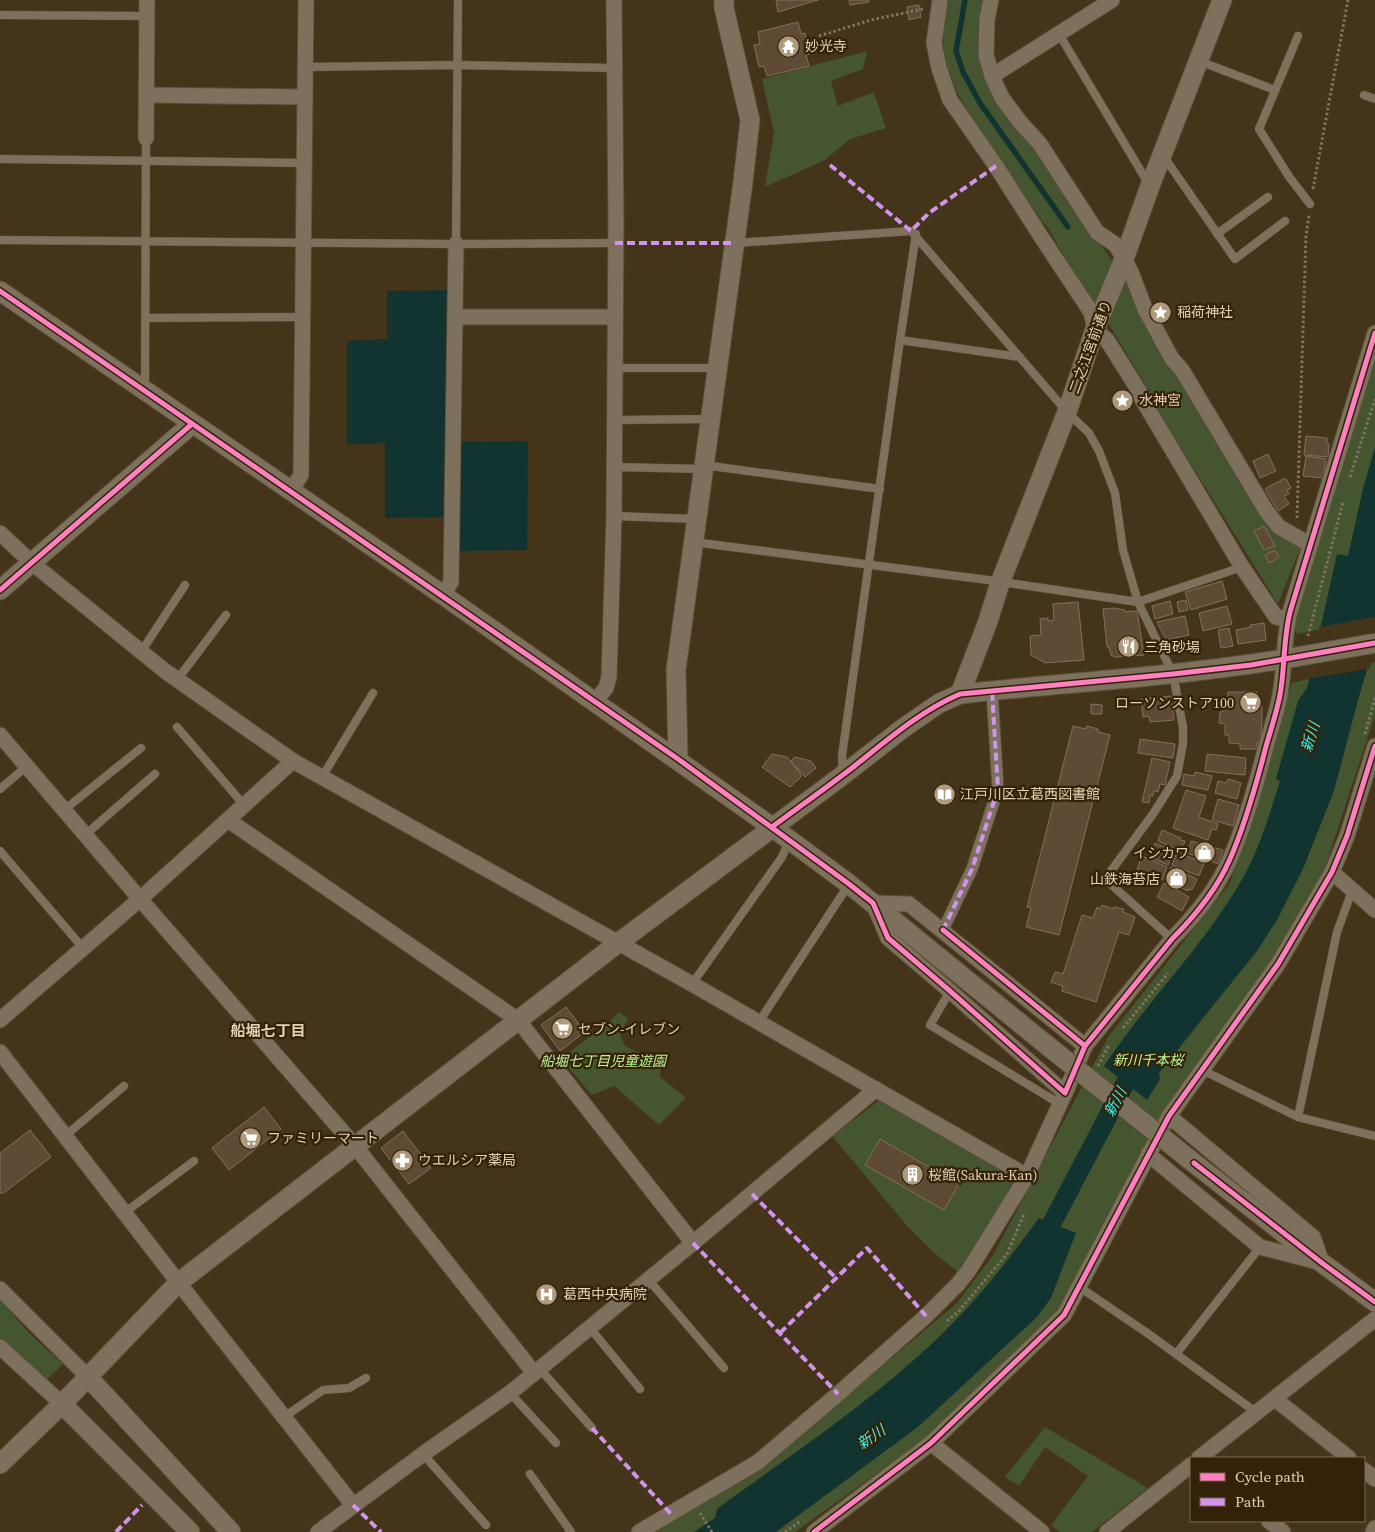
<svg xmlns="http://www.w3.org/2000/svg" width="1375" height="1532" viewBox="0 0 1375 1532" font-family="'Source Serif 4','Noto Sans JP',serif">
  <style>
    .green { fill: #445530 }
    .water { fill: #113431 }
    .pier { fill: #443419 }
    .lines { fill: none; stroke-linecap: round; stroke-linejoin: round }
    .stream { stroke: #113431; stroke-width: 5.5 }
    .canal { stroke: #113431; stroke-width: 19 }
    .building { fill: #5f4b35; stroke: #836f5c }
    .service-casing { stroke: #5e4f38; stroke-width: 9 }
    .pedestrian-casing { stroke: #5e4f38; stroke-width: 13 }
    .minor-casing { stroke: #5e4f38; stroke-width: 17 }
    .tertiary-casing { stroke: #5e4f38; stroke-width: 21 }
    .path { stroke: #7f7362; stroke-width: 3; stroke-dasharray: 2.5 2.5; stroke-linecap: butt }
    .service { stroke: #7d705c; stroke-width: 8 }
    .pedestrian { stroke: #7d705c; stroke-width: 11 }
    .minor { stroke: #7d705c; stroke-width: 15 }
    .tertiary { stroke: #7d705c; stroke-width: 19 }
    .tertiary-bridge-casing { stroke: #5e4f38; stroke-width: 21; stroke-linecap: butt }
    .tertiary-bridge { stroke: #7d705c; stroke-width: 19 }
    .quiet { stroke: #d193ec; stroke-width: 4; stroke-dasharray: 8 4; stroke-linecap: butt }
    .cycleway-casing { stroke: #332209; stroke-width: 8 }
    .cycleway { stroke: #ff80c0; stroke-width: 5 }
    .labels { text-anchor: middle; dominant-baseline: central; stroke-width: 4.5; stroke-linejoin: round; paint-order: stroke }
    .poi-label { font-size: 14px; fill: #e7d0b3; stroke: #332209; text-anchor: start }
    .street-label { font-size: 14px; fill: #e7d0b3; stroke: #332209 }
    .park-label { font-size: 14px; font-style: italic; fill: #bef696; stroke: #332209 }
    .water-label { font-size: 15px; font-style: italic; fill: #39edea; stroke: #332209 }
    .neighbourhood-label { font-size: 15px; font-weight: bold; fill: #e7d0b3; stroke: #332209 }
  </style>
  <rect width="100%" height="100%" fill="#443419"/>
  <g class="green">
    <path d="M949 0H985L983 65 1129 287 1154 334 1272 530 1301 547 1278 604 1148 395 1149 391 1113 331 1090 300 1049 230 1000 165 959 96 946 66 943 40 945 10Z"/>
    <path d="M867 51 863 69 831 81 838 106 874 92 886 128 850 139 825 160 765 187 774 132 762 79Z"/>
    <path d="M1375 341V619L1297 634 1291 620Z"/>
    <path d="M1375 662V715L1324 871 1058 1315 925 1439 795 1532H654L763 1466 957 1303 994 1254 1108 1037 1230 883 1292 683Z"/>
    <path d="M619 1012 628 1019 620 1035 625 1046 661 1064 660 1077 686 1098 659 1125 614 1086 592 1095 561 1059 610 1021Z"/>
    <path d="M881 1099 1021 1178 963 1276 932 1251 907 1226 832 1136Z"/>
    <path d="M0 1300 29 1333 63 1364 44 1382 0 1343Z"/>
    <path d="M1045 1427 1148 1488 1092 1532H1059L1051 1525 1088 1476 1045 1447 1019 1486 1005 1477Z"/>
  </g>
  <g class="water">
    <path d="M450 290 447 517 385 518V443L347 444V341L387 339V291Z"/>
    <path d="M528 441 527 550 458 551 459 442Z"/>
    <path d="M1375 447V642L1358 700 1334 791 1303 869 1277 920 1257 951 1159 1073 1160 1079 1147 1100 1104 1066C1148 1000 1205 945 1244 876 1260 847 1270 813 1280 781L1276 779 1298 701 1307 688 1337 554 1348 556 1363 489Z"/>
    <path d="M1039 1218 1076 1233 1051 1298 1036 1318 919 1426 776 1532H694L715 1518 717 1509C803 1446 896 1386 968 1307 994 1279 1016 1249 1039 1218Z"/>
  </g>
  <path class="pier" d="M1375 617V650L1369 669 1306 679 1319 627Z"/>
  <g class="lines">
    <path class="stream" d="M965 0 956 51 963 72 980 103 1068 227"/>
    <path class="canal" d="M1041 1244 1128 1078 1140 1062"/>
  </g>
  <g class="building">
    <path d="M776 0H818L778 12Z"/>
    <path d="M849 0H869V2L850 5Z"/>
    <path d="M919 5 921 17 909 20 907 7Z"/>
    <path d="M798 22 801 34 805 33 810 54 806 55 809 66 767 76 764 66 759 67 754 45 760 44 758 32Z"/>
    <path d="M1306 436 1327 438V443L1329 444 1328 457 1304 455Z"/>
    <path d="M1268 454 1276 471 1260 478 1253 461Z"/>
    <path d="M1306 456 1326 459 1323 478 1303 476Z"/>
    <path d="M1283 479H1286L1291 488 1287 490 1289 494 1284 496 1289 504 1278 511 1265 489Z"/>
    <path d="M1264 526 1275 546 1264 550 1254 531Z"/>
    <path d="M1275 550 1279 557 1269 563 1265 555Z"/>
    <path d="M1222 581 1227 599 1191 610 1185 592Z"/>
    <path d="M1186 600 1188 610 1179 612 1177 602Z"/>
    <path d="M1170 601 1173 614 1155 619 1152 606Z"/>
    <path d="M1078 602 1084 660 1045 663 1031 655 1030 636 1041 635 1040 619 1048 618V621L1054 620 1053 604Z"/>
    <path d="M1227 606 1232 624 1203 631 1199 613Z"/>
    <path d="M1113 608 1125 610V612L1137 611 1144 655 1115 657 1111 655 1109 647H1107L1103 609Z"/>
    <path d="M1185 616 1189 635 1166 640 1157 622Z"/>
    <path d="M1264 623 1266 640 1238 644 1236 630 1251 627 1250 625Z"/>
    <path d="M1229 628 1233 646 1221 648 1218 630Z"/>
    <path d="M1228 692H1257V697H1259L1262 708V721L1260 742 1257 743V749H1240V744L1229 743V735H1225V724L1219 723 1220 712 1224 711V700H1228Z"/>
    <path d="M1171 696 1174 720 1150 722 1149 716 1143 717 1141 699Z"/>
    <path d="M1091 704 1102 705V714H1091Z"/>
    <path d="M1073 726 1086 729 1087 726 1098 729V732L1110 735 1059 935 1026 927 1031 908 1027 907Z"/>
    <path d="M1140 739 1175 744 1173 758 1138 753Z"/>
    <path d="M772 754 787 757 800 773 801 777 790 787 762 767Z"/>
    <path d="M1207 754 1246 758 1245 775 1205 771Z"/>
    <path d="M795 757 811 761 816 768 805 777 791 761Z"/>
    <path d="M1152 758 1170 762 1165 785 1160 784 1158 792 1154 791 1153 796 1150 795 1149 803 1142 802Z"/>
    <path d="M1195 772 1212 776 1208 790 1182 785 1184 774 1194 776Z"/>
    <path d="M1228 779 1241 783 1237 799 1215 793 1218 781 1226 783Z"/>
    <path d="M1186 790 1206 796 1199 817 1218 824 1216 830 1212 829 1208 840 1173 828Z"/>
    <path d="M1218 799 1239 805 1233 826 1212 820Z"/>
    <path d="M1162 830 1181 838 1180 840 1185 841 1181 851 1158 841Z"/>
    <path d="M1191 841 1223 850 1218 864 1187 853Z"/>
    <path d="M1155 843 1174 851 1168 865 1149 857Z"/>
    <path d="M1177 852 1204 863 1199 876 1172 865Z"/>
    <path d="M1142 856 1167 867 1162 880 1137 869Z"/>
    <path d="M1171 867 1197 879 1192 890 1189 889 1188 891 1165 880Z"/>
    <path d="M1164 883 1189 897 1182 911 1157 897Z"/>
    <path d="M1102 905 1113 909 1114 907 1124 909 1123 912 1135 917 1129 935 1119 932 1096 1002 1062 991 1063 986 1051 982 1055 972 1063 974 1082 915 1093 918 1097 907 1100 909Z"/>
    <path d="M566 1007 585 1032 560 1051 541 1025Z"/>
    <path d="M264 1107 281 1129 229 1170 212 1148Z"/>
    <path d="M30 1130 51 1157 2 1194 0 1192V1153Z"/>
    <path d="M403 1131 431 1168 409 1184 381 1148Z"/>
    <path d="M880 1139 959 1184 944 1210 865 1165Z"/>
  </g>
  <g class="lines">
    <defs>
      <g id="service">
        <path d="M0 15 147 16"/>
        <path d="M1059 34 1148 183"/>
        <path d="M1298 36 1259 129 1290 178 1310 204"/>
        <path d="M1199 61 1275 90"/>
        <path d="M305 67 458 65 613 68"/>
        <path d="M1364 95 1375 99"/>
        <path d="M1164 157 1235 259 1285 221"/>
        <path d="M0 159 304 163"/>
        <path d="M1217 234 1268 197"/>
        <path d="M0 240 456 244 615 243"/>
        <path d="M735 243 911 231 1067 412 1089 433 1099 451 1115 493 1123 550 1138 602 1173 674 1183 727V743L1177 776 1153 814 1105 879 1172 939"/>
        <path d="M456 244 458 0"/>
        <path d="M146 318 303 317"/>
        <path d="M900 340 916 234"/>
        <path d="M615 368H717"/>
        <path d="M145 389 146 138"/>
        <path d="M614 420 710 419"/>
        <path d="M704 465 880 489"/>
        <path d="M614 467 703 469"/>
        <path d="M614 516 696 519"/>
        <path d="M693 542 988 580 1138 602 1242 567"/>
        <path d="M141 652 185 585"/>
        <path d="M177 680 226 615"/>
        <path d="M177 727 244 805"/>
        <path d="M843 773 842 756 900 340 1020 357"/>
        <path d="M322 777 373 693"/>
        <path d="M0 789 27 766"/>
        <path d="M64 810 141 748"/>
        <path d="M85 835 155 774"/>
        <path d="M0 851 83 948"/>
        <path d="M692 984 782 857 789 841"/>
        <path d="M950 991 930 1025 1060 1104"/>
        <path d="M759 1022 849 884"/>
        <path d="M1202 1070 1298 1117 1375 1136"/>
        <path d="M1298 1117 1337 932 1352 891"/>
        <path d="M65 1136 124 1086"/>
        <path d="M124 1213 194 1161"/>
        <path d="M648 1279 724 1368"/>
        <path d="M1078 1286 1150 1335 1257 1413"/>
        <path d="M590 1328 640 1389"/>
        <path d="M1176 1354 1260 1247"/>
        <path d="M539 1368 592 1428"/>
        <path d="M510 1393 556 1443"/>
        <path d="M284 1417 323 1390 349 1388 366 1378"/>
        <path d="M423 1454 486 1525"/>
        <path d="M530 1474 571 1532"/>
      </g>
      <path id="pedestrian" d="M943 930 972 869 998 789 992 691"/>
      <g id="minor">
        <path d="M940 0 934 43 939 68 950 100 996 166 1040 235 1091 312 1095 329 1107 340 1139 391 1142 399 1242 567 1276 617 1288 619"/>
        <path d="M991 0 987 19 986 55 992 76 1002 98 1020 122 1040 144 1097 232 1116 245 1131 272 1145 309 1172 359 1182 370 1267 512 1279 527 1311 545"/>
        <path d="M992 76 1112 0"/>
        <path d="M147 95 305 97"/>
        <path d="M146 138 147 0"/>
        <path d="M455 317H615"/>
        <path d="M291 491 301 475 306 0"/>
        <path d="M0 533 32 563 165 671 293 761 692 984 1027 1176"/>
        <path d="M443 595 451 582 456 244"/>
        <path d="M595 701 606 688 609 677 614 516 615 368 616 223 614 0"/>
        <path d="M0 735 140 899 355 1146 534 1373"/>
        <path d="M228 820 518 1020 693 1243"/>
        <path d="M1332 872 1375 910"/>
        <path d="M873 903 909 904 1085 1046 1065 1093 950 991 888 938Z"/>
        <path d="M0 1020 140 899 293 761"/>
        <path d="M1085 1046 1172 939C1195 916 1217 889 1230 859 1244 827 1254 792 1263 758 1268 737 1276 716 1280 695 1285 668 1283 640 1290 612L1375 333"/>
        <path d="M0 1052 185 1291 353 1505"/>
        <path d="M1169 1116 1313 1237 1322 1263"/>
        <path d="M1148 1154 1260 1247 1318 1262"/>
        <path d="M0 1289 88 1377"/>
        <path d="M0 1347 62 1404"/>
        <path d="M1275 1399 1349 1458"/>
        <path d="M931 1443 1042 1532"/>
        <path d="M1199 1458 1375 1319"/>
        <path d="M1364 1470 1375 1479"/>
        <path d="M1269 1521 1283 1532"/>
        <path d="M318 1532 423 1454 510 1393 693 1243 876 1089"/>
        <path d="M639 1532 758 1462 838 1394 926 1316 958 1284 969 1270 1027 1176 1065 1093"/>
        <path d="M814 1532 931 1443 1064 1315 1169 1116 1278 964 1332 872 1347 836 1375 746"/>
        <path d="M1107 1532 1191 1465"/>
        <path d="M1373 1532 1375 1528"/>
      </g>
      <g id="tertiary">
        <path d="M0 291 443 595 772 827 849 884 1043 1042"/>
        <path d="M0 590 192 424"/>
        <path d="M960 694 987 624 1000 583 1067 412 1095 329 1124 259 1150 186 1222 0"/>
        <path d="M678 759 676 670 743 182 750 120 724 8V0"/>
        <path d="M1194 1163 1322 1263 1375 1302"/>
        <path d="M88 1377 231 1532"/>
        <path d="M62 1404 190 1532"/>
        <path d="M0 1464 62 1404 178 1283 618 943 843 775 902 729 938 704 960 694C1072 682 1185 676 1296 657"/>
      </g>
    </defs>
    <use href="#service" class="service-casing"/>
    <use href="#pedestrian" class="pedestrian-casing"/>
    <use href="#minor" class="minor-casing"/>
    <use href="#tertiary" class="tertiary-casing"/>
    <g class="path">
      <path d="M819 36 871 20 923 9"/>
      <path d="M1313 189 1348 0"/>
      <path d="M1350 477 1375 399"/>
      <path d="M1297 518 1306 236 1309 215"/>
      <path d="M1308 636 1343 502"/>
      <path d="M1365 734 1375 698"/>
      <path d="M1123 1028 1168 973"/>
      <path d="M1098 1066 1109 1045"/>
      <path d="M947 1321 959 1311 1007 1254 1024 1214"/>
      <path d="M700 1513 712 1532"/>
      <path d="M785 1532 801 1521"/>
    </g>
    <use href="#service" class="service"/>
    <use href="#pedestrian" class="pedestrian"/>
    <use href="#minor" class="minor"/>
    <use href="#tertiary" class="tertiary"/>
    <defs>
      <g id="tertiary-bridge">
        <path d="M1296 657 1375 643"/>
        <path d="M1043 1042 1194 1163"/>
      </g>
    </defs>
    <use href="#tertiary-bridge" class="tertiary-bridge-casing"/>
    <use href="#tertiary-bridge" class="tertiary-bridge"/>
    <g class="quiet">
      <path d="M830 165 911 231 929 213 996 166"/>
      <path d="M615 243H735"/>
      <path d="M943 930 972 869 998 789 992 691"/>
      <path d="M752 1194 836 1278"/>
      <path d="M693 1243 838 1394"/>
      <path d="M780 1333 867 1248 926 1316"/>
      <path d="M592 1428 671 1514"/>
      <path d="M353 1505 381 1532"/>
      <path d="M116 1532 142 1505"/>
    </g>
    <defs>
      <g id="cycleway">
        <path d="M0 291 678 759 849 884 873 903 888 938 950 991 1065 1093 1085 1046 943 930"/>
        <path d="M0 590 192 424"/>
        <path d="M772 827C799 807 826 788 852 768 886 741 920 711 960 694L1173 674 1251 665 1375 643"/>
        <path d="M1085 1046 1172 939C1195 916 1217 889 1230 859 1244 827 1254 792 1263 758 1268 737 1276 716 1280 695 1285 668 1283 640 1290 612L1375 333"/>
        <path d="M1194 1163 1322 1263 1375 1302"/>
        <path d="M814 1532 931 1443 1064 1315 1169 1116 1278 964 1332 872 1347 836 1375 746"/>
      </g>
    </defs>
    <use href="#cycleway" class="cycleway-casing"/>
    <use href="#cycleway" class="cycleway"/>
  </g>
  <defs>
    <symbol id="temple-disc" viewBox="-11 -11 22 22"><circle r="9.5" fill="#ae997d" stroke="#332209"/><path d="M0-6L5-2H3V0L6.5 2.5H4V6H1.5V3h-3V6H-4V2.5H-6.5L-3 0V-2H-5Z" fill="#fff"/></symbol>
    <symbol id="sight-disc" viewBox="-11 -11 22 22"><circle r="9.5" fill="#ae997d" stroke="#332209"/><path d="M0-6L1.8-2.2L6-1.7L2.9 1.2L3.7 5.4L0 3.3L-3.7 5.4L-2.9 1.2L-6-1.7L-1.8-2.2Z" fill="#fff"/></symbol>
    <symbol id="restaurant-disc" viewBox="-11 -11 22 22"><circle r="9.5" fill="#ae997d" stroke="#332209"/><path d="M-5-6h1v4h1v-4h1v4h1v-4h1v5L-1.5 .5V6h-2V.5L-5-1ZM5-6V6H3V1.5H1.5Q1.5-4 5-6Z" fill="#fff"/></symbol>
    <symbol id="supermarket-disc" viewBox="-11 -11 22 22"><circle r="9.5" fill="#ae997d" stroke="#332209"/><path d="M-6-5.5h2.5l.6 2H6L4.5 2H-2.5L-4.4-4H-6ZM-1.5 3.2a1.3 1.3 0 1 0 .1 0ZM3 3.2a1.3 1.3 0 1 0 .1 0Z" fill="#fff"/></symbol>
    <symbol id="library-disc" viewBox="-11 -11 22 22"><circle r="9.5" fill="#ae997d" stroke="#332209"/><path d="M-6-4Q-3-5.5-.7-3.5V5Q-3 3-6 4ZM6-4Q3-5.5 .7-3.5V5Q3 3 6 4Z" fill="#fff"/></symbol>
    <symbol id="shop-disc" viewBox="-11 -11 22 22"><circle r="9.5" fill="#ae997d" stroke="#332209"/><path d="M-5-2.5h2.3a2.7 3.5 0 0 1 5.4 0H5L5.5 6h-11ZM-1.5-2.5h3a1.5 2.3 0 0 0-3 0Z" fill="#fff"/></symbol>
    <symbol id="pharmacy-disc" viewBox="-11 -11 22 22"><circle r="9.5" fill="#ae997d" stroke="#332209"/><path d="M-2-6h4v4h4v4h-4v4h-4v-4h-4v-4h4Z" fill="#fff"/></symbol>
    <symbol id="building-disc" viewBox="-11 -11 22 22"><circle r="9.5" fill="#ae997d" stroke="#332209"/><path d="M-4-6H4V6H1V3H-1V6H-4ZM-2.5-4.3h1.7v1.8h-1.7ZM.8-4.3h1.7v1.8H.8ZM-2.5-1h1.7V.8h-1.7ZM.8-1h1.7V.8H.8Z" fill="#fff"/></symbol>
    <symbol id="hospital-disc" viewBox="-11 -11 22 22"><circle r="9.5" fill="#ae997d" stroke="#332209"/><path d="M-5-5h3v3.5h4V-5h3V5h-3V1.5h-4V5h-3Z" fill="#fff"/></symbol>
  </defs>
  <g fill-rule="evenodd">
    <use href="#temple-disc" x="776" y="34" width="25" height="25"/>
    <use href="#sight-disc" x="1148" y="300" width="25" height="25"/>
    <use href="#sight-disc" x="1110" y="388" width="25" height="25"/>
    <use href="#restaurant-disc" x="1116" y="634" width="25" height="25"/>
    <use href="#supermarket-disc" x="1238" y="690" width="25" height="25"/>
    <use href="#library-disc" x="932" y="782" width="25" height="25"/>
    <use href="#shop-disc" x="1192" y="840" width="25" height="25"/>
    <use href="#shop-disc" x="1164" y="866" width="25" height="25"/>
    <use href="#supermarket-disc" x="550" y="1016" width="25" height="25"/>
    <use href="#supermarket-disc" x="238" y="1126" width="25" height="25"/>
    <use href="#pharmacy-disc" x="390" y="1148" width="25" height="25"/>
    <use href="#building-disc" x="900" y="1162" width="25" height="25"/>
    <use href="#hospital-disc" x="534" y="1282" width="25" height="25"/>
  </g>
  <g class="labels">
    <g class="poi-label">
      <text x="805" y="46">妙光寺</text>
      <text x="1177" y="312">稲荷神社</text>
      <text x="1139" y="400">水神宮</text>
      <text x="1144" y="647">三角砂場</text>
      <text x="1234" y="703" text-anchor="end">ローソンストア100</text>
      <text x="960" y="794">江戸川区立葛西図書館</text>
      <text x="1189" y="853" text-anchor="end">イシカワ</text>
      <text x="1160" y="879" text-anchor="end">山鉄海苔店</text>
      <text x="578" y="1029">セブン-イレブン</text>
      <text x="267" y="1138">ファミリーマート</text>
      <text x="418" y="1160">ウエルシア薬局</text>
      <text x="928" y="1175">桜館(Sakura-Kan)</text>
      <text x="563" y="1294">葛西中央病院</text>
    </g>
    <g class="street-label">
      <text transform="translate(1090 347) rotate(-70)">二之江宮前通り</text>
    </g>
    <g class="park-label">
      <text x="1148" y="1060">新川千本桜</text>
      <text x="603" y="1061">船堀七丁目児童遊園</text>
    </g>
    <g class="water-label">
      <text transform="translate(1310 737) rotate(-73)">新川</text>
      <text transform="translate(1115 1102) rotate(-62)">新川</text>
      <text transform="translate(871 1437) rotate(-35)">新川</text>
    </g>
    <g class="neighbourhood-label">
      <text x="268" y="1030">船堀七丁目</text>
    </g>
  </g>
  <rect x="1190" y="1457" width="175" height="65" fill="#332209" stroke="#7b684d"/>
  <rect x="1200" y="1473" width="25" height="8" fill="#ff80c0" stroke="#7b684d"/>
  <text x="1235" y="1482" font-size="15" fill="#e7d0b3">Cycle path</text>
  <rect x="1200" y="1498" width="25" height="8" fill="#d193ec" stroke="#7b684d"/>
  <text x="1235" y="1507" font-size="15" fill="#e7d0b3">Path</text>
</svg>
